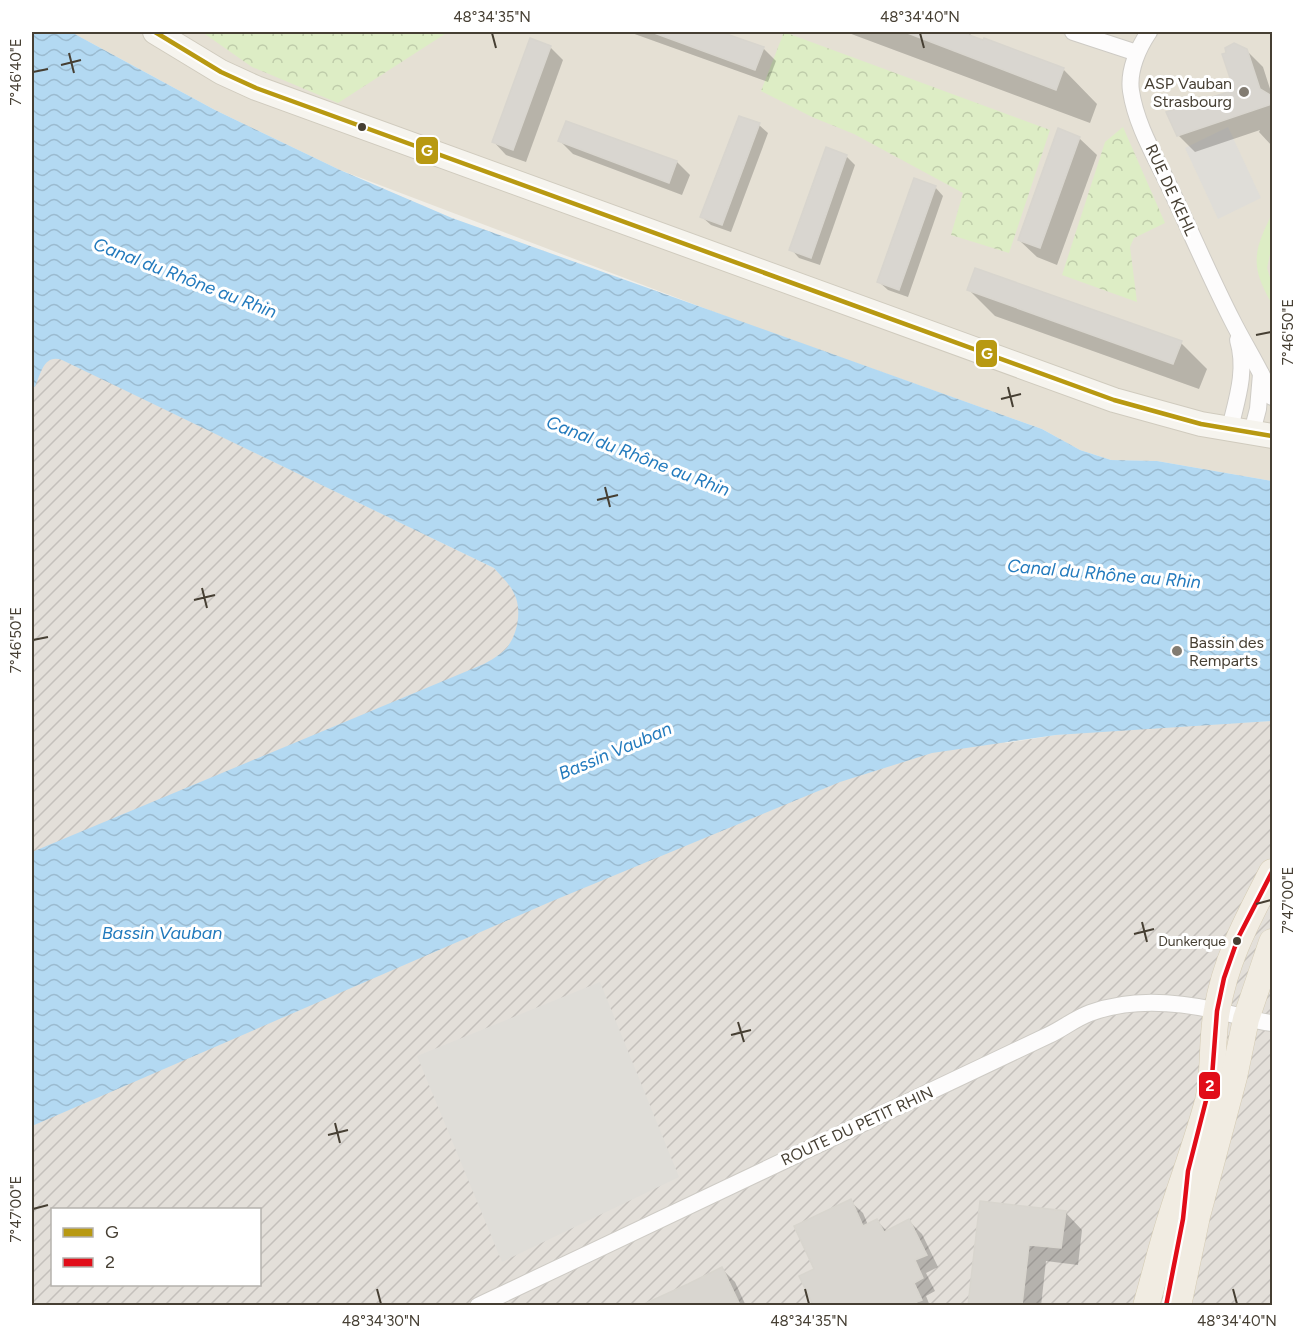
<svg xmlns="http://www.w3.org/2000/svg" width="1304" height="1337" viewBox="0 0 1304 1337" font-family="Figtree,sans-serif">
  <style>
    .residential { fill: #e5e0d4 }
    .industrial { fill: url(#industrial-furrows); fill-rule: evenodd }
    .park { fill: url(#park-crowns) }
    .garden { fill: #ddedc5 }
    .parking { fill: #dfddd8 }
    .water { fill: url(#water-waves) }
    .shadow { fill: #0003 }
    .building { fill: #d9d6d0; stroke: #d8d5ce; stroke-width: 1.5 }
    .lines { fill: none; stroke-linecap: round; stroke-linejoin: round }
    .street-casing { stroke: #cecbc5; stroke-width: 18 }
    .secondary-casing { stroke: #d0cbbe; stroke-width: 26 }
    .primary-casing { stroke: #d4cbb3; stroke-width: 27 }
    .street { stroke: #fdfcfc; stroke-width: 16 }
    .secondary { stroke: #f6f4ee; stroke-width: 24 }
    .primary { stroke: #f1ece2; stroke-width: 26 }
    .bus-1-casing { stroke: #fff; stroke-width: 9 }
    .bus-2-casing { stroke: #fff; stroke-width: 9 }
    .bus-1 { stroke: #b89912; stroke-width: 4.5 }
    .bus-2 { stroke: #e10d19; stroke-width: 4.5 }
    .ticks { fill: none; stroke: #463f33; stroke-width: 2 }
    .poi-dot { fill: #827c72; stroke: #fff; stroke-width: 2 }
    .bus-dot { fill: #463f33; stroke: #fff; stroke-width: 2 }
    .labels { text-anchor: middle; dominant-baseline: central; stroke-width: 6; stroke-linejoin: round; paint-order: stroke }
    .bus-label { font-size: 14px; fill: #463f33; stroke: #fff; text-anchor: end }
    .poi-label { font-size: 16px; fill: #463f33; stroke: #fff; text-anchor: end }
    .street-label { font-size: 16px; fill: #463f33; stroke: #fff }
    .water-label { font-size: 18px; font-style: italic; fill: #227abd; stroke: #fff }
    .line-badge { stroke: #fff; stroke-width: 2 }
    .badge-label { font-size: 16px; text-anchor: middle; font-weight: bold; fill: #fff }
    .neatline { fill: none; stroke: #463f33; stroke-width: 2 }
    .ticks-label { font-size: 15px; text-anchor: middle; fill: #463f33 }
  </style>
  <defs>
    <pattern id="industrial-furrows" width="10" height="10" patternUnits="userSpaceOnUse" patternTransform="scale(1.5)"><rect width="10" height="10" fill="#e3dfd9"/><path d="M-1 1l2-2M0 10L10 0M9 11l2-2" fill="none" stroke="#c4c0bb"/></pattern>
    <pattern id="park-crowns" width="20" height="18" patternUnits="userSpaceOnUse" patternTransform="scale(1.5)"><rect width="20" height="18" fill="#ddedc5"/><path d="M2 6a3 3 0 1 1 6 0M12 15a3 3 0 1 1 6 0" fill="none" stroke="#bfccaa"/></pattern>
    <pattern id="water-waves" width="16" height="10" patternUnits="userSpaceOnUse" patternTransform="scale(1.5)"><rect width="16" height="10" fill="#b3d9f2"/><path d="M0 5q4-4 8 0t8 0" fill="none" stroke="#9bbbd0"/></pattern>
  </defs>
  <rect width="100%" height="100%" fill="#f0eee8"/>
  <path class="residential" d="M71 32H1272V481L1157 461 1111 460 1080 450 1042 429 738 321 340 170 215 110Z"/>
  <path class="industrial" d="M32 345 494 568 508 582 516 596 1007 743 1056 735 1110 730 1272 721V1305H32ZM52 1210H260V1284H52Z"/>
  <g class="park">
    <path d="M202 32H448L338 103 252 67Z"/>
    <path d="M784 32 1050 130 1009 253 951 235 963 193 854 134 812 117 761 91Z"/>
    <path d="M1123 127 1165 223 1134 238 1130 247 1137 302 1062 275 1105 142Z"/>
  </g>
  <path class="garden" d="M1272 214V245L1267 268 1272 284V304C1250 266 1253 252 1272 214Z"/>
  <g class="parking">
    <path d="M1228 127 1261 198 1218 219 1185 148Z"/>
    <path d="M600 982 679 1177 502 1262 417 1056Z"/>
  </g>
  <path class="water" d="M32 32H71L215 110 340 170 452 218 1042 429 1080 450 1111 460 1157 461 1272 481V721L1056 735 932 753 840 782 550 902 32 1126V852L484 664C489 661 495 658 500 654 516 643 522 615 516 598 512 586 502 577 494 568L62 360C44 354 41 373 35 387L32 385Z"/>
  <g class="shadow">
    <path d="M629 32H717L763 48 776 61 768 82Z"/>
    <path d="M846 32H968L973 37 1063 69 1097 104 1090 123Z"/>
    <path d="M550 47 563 60 526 162 506 155 493 141Z"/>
    <path d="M1246 50 1263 67 1272 95V146L1259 132 1260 130 1195 152 1178 135 1236 91Z"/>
    <path d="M567 123 677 162 690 175 682 195 573 154 560 141Z"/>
    <path d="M759 125 768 133 731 232 711 225 702 217Z"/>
    <path d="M1079 138 1097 155 1057 265 1037 257 1019 240Z"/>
    <path d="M846 156 855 165 820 265 799 258 791 249Z"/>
    <path d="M935 187 943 196 908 297 888 290 879 282Z"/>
    <path d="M969 290 1181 343 1207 369 1199 389 995 316Z"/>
    <path d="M850 1201 863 1213 868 1225 877 1221 888 1232 909 1221 922 1234 938 1267 926 1273 935 1291 926 1296 930 1306H814L801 1276 816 1270Z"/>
    <path d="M981 1203 1065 1212 1082 1230 1078 1265 1046 1261 1041 1306H970Z"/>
    <path d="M722 1269 735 1282 746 1306H661L658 1299Z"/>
  </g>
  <g class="building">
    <path d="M654 32H721L764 47 755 70 654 33Z"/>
    <path d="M905 32H961L983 40 984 38 1064 68 1056 90Z"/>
    <path d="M530 38 551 46 513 150 492 142Z"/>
    <path d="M1234 43 1247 49 1260 89 1272 96V104L1177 136 1166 112 1234 90 1222 54 1226 53 1225 48Z"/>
    <path d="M739 116 760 123 722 225 700 217Z"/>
    <path d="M566 121 677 161 669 183 558 141Z"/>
    <path d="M1058 128 1080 137 1040 248 1018 240Z"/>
    <path d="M826 147 847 155 811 258 789 250Z"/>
    <path d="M914 178 936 186 899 290 877 282Z"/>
    <path d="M975 268 1182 341 1173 364 967 290Z"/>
    <path d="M851 1199 863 1226 877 1219 884 1232 909 1219 927 1255 915 1260 923 1278 914 1283 922 1300 910 1305H813L799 1276 814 1269 794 1226Z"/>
    <path d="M980 1201 1066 1211 1061 1248 1029 1245 1022 1305H968Z"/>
    <path d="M722 1267 740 1305H642L688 1284Z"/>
  </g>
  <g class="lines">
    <defs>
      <g id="street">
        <path d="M1073 32 1137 53"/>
        <path d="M1149 32C1138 48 1128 71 1131 91 1136 125 1156 158 1170 188 1191 232 1210 277 1232 320 1245 346 1261 370 1272 397"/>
        <path d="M1230 428C1237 399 1247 370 1238 340"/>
        <path d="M1252 432 1258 409 1261 374"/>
        <path d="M478 1306 1049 1035C1062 1029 1076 1018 1090 1013 1130 998 1173 1001 1214 1010 1234 1014 1252 1021 1272 1023"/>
      </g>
      <path id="secondary" d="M155 32 221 72 256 88 1114 400 1201 424 1272 436"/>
      <g id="primary">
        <path d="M1146 1306C1155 1275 1162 1244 1172 1214 1184 1176 1198 1139 1208 1101 1215 1071 1211 1040 1217 1010 1226 958 1248 919 1272 872"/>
        <path d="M1178 1306 1197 1216 1234 1077 1246 1019 1272 942"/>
      </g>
    </defs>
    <use href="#street" class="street-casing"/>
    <use href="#secondary" class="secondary-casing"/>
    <use href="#primary" class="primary-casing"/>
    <use href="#street" class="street"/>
    <use href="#secondary" class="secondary"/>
    <use href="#primary" class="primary"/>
    <defs>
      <path id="bus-1" d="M155 32 221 72 256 88 1114 400 1201 424 1272 436"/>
      <path id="bus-2" d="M1166 1306 1183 1219 1188 1171 1212 1077 1217 1011 1224 978 1238 938 1272 872"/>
    </defs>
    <use href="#bus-1" class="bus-1-casing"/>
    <use href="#bus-2" class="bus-2-casing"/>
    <use href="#bus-1" class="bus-1"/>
    <use href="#bus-2" class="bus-2"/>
  </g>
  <path class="ticks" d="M492 33 496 48M920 33 924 48M69 53 74 73M61 65 81 60M33 72 48 69M1256 335 1271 332M1008 387 1013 407M1001 399 1021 394M605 487 610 507M597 500 618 495M202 588 207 608M194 600 215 595M33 640 48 637M1256 904 1271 900M1142 922 1147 942M1134 934 1154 929M738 1022 744 1042M731 1035 751 1030M335 1123 340 1143M328 1135 348 1130M33 1209 48 1205M377 1289 381 1304M805 1289 809 1304M1233 1289 1237 1304"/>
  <g class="poi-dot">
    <circle cx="1244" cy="92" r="6"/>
    <circle cx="1177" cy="651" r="6"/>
  </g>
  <g class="bus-dot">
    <circle cx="362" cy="127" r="5"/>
    <circle cx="1237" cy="941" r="5"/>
  </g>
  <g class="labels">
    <g class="bus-label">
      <text x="1226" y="941">Dunkerque</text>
    </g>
    <g class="poi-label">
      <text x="1232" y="83">ASP Vauban<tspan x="1232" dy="18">Strasbourg</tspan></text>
      <text x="1189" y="642" text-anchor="start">Bassin des<tspan x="1189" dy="18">Remparts</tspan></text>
    </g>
    <g class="street-label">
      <text transform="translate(1171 190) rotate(65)">RUE DE KEHL</text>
      <text transform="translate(857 1126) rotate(-25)">ROUTE DU PETIT RHIN</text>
    </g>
    <g class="water-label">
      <text transform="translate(185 278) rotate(21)">Canal du Rhône au Rhin</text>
      <text transform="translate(638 456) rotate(21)">Canal du Rhône au Rhin</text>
      <text transform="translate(1104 574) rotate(5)">Canal du Rhône au Rhin</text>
      <text transform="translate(615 751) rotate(-23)">Bassin Vauban</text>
      <text x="162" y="933">Bassin Vauban</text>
    </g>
  </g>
  <g class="line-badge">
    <rect x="415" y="136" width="24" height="29" rx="6" fill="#b89912"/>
    <rect x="975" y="339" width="23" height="29" rx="6" fill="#b89912"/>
    <rect x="1198" y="1071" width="23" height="29" rx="6" fill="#e10d19"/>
  </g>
  <g class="badge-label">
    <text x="427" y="156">G</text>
    <text x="987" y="359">G</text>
    <text x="1210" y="1091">2</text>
  </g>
  <rect width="1304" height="1337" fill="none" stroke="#ffffff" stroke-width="66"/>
  <rect x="51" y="1208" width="210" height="78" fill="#ffffff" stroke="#b5b2ad" stroke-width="1.5"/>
  <rect x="63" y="1228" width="30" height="9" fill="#b89912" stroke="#b5b2ad" stroke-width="1.5"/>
  <text x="105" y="1238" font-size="18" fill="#463f33">G</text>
  <rect x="63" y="1258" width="30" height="9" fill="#e10d19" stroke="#b5b2ad" stroke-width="1.5"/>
  <text x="105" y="1268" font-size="18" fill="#463f33">2</text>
  <rect x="33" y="33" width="1238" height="1271" class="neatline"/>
  <g class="ticks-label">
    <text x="492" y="22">48°34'35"N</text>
    <text x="920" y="22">48°34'40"N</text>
    <text transform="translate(16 72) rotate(-90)" y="5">7°46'40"E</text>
    <text transform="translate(1288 332) rotate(-90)" y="5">7°46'50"E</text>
    <text transform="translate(16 640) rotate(-90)" y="5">7°46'50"E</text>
    <text transform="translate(1288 900) rotate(-90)" y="5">7°47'00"E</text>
    <text transform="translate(16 1209) rotate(-90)" y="5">7°47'00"E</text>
    <text x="381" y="1326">48°34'30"N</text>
    <text x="809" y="1326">48°34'35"N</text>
    <text x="1237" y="1326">48°34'40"N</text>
  </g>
</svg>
